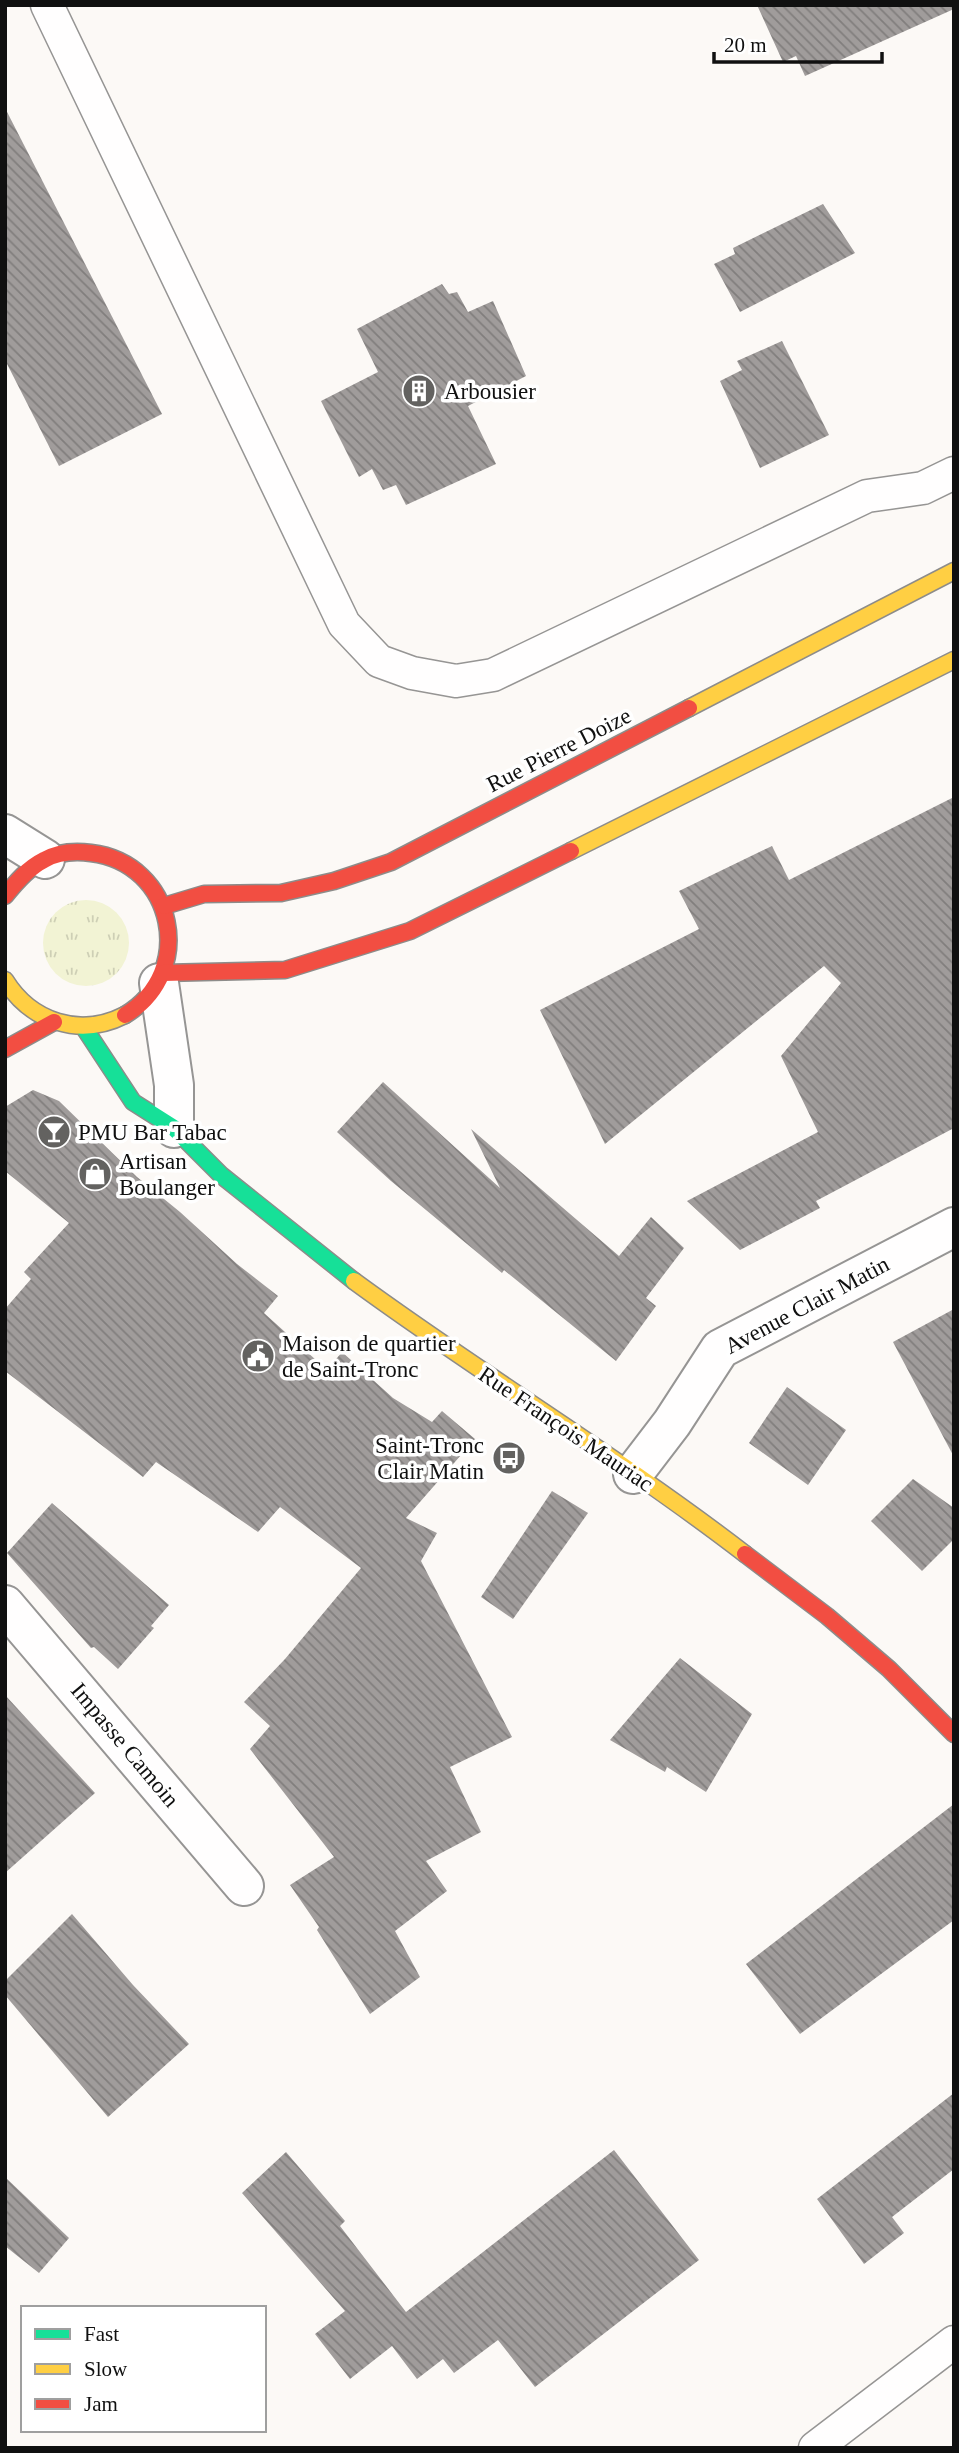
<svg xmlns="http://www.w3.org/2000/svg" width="959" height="2453" viewBox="0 0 959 2453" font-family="Georgia,serif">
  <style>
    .grass { fill: url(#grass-tufts) }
    .building { fill: url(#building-back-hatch) }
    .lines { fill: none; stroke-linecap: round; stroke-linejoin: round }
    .lane-casing { stroke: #969594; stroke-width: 35 }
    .street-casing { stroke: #969594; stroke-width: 42 }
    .fast-casing { stroke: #8d8c8a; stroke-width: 19 }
    .slow-casing { stroke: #8d8c8a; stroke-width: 19 }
    .jam-casing { stroke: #8d8c8a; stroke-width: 19 }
    .lane { stroke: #fffefe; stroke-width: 32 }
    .street { stroke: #fffefe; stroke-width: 38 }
    .fast { stroke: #16e098; stroke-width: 16 }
    .slow { stroke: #ffcf43; stroke-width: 16 }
    .jam { stroke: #f24e42; stroke-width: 16 }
    .labels { text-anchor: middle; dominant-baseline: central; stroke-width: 7; stroke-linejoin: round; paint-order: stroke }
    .poi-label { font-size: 23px; fill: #101010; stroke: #fff; text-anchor: start }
    .street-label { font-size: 23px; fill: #101010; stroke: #fff }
  </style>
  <defs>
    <pattern id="grass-tufts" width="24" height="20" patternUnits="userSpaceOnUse" patternTransform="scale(1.75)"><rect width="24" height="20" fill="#f2f3d4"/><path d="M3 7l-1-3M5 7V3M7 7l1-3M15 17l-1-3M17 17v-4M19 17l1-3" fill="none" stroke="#cecfb5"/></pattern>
    <pattern id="building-back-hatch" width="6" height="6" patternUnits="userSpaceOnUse" patternTransform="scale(1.75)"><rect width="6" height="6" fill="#a09c9b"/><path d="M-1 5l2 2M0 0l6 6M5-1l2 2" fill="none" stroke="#817e7d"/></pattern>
  </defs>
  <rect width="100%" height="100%" fill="#fcf9f6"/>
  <circle class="grass" cx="86" cy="943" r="43"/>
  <g class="building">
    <path d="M757 5H954V9L805 76 796 56 783 62Z"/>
    <path d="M5 108 162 414 59 466 5 360Z"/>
    <path d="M823 204 855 253 740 312 714 264 735 254 733 248Z"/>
    <path d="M442 284 449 294 457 292 468 312 493 301 526 376 468 406 496 464 406 505 396 485 383 490 372 469 359 477 321 401 378 372 357 329Z"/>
    <path d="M782 341 829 435 760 468 720 381 742 370 737 361Z"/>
    <path d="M954 797V1128L816 1201 820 1208 740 1250 687 1201 818 1132 781 1056 841 983 824 966 605 1144 540 1010 699 929 679 891 772 846 789 880Z"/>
    <path d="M383 1082 500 1188 471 1129 619 1256 651 1217 684 1248 646 1298 656 1306 616 1361 504 1270 502 1273 391 1181 337 1132Z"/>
    <path d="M33 1090 59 1101 137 1177 180 1212 237 1264 278 1296 264 1313 327 1370 342 1352 393 1398 432 1422 442 1411 475 1439 406 1518 437 1533 421 1561 512 1737 450 1767 481 1832 426 1861 447 1891 395 1931 420 1977 370 2014 317 1930 319 1927 290 1885 334 1857 250 1749 270 1726 244 1702 285 1659 361 1568 280 1507 258 1532 156 1462 143 1477 5 1371V1309L31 1279 24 1272 69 1223 5 1171V1107Z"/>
    <path d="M954 1309V1457L893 1342Z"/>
    <path d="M787 1387 846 1430 808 1485 749 1443Z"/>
    <path d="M913 1479 954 1508V1539L922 1571 871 1521Z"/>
    <path d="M552 1491 588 1513 513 1619 481 1597Z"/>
    <path d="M52 1503 169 1605 151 1626 154 1628 118 1669 94 1647 91 1648 7 1553Z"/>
    <path d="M680 1658 752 1714 706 1792 667 1767 665 1772 610 1740Z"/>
    <path d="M5 1695 95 1793 5 1873Z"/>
    <path d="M954 1804V1920L800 2034 746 1964Z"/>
    <path d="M72 1914 133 1985 189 2044 108 2117 5 1995V1981Z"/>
    <path d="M954 2093V2169L892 2217 904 2233 864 2264 817 2199Z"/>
    <path d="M614 2150 699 2260 535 2387 498 2340 454 2373 443 2359 417 2379 392 2346 350 2379 315 2334 345 2311 242 2193 286 2152 345 2221 340 2226 406 2312Z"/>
    <path d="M5 2177 69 2238 39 2273 5 2246Z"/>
  </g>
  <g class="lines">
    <defs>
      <g id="lane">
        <path d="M47 5 344 624 379 661 412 673 456 681 493 675 867 496 923 488 954 473"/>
        <path d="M815 2448 954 2342"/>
      </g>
      <g id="street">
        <path d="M5 834 45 859"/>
        <path d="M159 983 174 1085V1128"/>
        <path d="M633 1474 672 1423 720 1349 954 1227"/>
        <path d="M5 1605 244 1886"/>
      </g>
      <path id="fast" d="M83 1026 133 1102 174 1128 221 1175 354 1281"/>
      <g id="slow">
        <path d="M689 708 954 571"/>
        <path d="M571 851 954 660"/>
        <path d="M5 980C31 1022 80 1038 125 1015"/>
        <path d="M354 1281C482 1375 619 1457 745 1554"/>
      </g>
      <g id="jam">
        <path d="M5 896C16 882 28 868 44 860 58 852 75 851 91 853 175 863 197 972 125 1015"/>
        <path d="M164 906 204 894 281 893 334 881 391 862 689 708"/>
        <path d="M163 973 285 970 410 931 571 851"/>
        <path d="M5 1049 54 1022"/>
        <path d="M745 1554 827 1616 889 1669 954 1734"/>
      </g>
    </defs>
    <use href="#lane" class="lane-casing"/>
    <use href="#street" class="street-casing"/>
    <use href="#fast" class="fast-casing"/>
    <use href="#slow" class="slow-casing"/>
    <use href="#jam" class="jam-casing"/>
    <use href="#lane" class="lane"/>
    <use href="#street" class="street"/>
    <use href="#fast" class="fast"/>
    <use href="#slow" class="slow"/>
    <use href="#jam" class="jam"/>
  </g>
  <defs>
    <symbol id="building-disc" viewBox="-11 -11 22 22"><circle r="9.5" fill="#636260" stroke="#fff"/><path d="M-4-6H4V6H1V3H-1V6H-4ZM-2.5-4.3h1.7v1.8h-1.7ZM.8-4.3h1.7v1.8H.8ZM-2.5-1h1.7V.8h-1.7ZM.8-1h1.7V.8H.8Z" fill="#fff"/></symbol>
    <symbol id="bar-disc" viewBox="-11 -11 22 22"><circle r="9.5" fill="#636260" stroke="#fff"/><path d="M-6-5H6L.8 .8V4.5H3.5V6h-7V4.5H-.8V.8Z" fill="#fff"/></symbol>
    <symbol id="shop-disc" viewBox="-11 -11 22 22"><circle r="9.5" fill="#636260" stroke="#fff"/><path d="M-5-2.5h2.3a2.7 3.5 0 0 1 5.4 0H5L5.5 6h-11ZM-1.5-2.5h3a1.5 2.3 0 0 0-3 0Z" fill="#fff"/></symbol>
    <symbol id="civic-disc" viewBox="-11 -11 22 22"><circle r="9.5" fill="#636260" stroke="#fff"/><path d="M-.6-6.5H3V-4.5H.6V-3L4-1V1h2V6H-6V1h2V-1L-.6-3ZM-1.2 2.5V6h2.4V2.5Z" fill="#fff"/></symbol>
    <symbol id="bus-disc" viewBox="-11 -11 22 22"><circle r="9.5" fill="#636260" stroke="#fff"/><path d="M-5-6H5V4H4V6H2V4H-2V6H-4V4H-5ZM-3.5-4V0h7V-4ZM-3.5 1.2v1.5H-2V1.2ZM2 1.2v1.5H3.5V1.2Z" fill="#fff"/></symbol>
  </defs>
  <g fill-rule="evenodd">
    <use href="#building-disc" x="400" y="372" width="38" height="38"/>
    <use href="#bar-disc" x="35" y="1113" width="38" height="38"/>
    <use href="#shop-disc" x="76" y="1155" width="38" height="38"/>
    <use href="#civic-disc" x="239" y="1337" width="38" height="38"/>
    <use href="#bus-disc" x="490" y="1439" width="38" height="38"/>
  </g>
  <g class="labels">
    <g class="poi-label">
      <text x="444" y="391">Arbousier</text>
      <text x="78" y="1132">PMU Bar Tabac</text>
      <text x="119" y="1161">Artisan<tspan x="119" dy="26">Boulanger</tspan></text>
      <text x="282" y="1343">Maison de quartier<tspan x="282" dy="26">de Saint-Tronc</tspan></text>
      <text x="484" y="1445" text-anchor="end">Saint-Tronc<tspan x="484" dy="26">Clair Matin</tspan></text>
    </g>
    <g class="street-label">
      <text transform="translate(559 750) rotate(-27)">Rue Pierre Doize</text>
      <text transform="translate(807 1305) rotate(-28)">Avenue Clair Matin</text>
      <text transform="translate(566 1429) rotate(34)">Rue François Mauriac</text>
      <text transform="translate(125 1745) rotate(50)">Impasse Camoin</text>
    </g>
  </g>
  <rect width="959" height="2453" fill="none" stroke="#101010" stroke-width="14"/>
  <rect x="21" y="2306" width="245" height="126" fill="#ffffff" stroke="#9f9f9f" stroke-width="2"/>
  <rect x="35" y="2329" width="35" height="10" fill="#16e098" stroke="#9f9f9f" stroke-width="2"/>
  <text x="84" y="2341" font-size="21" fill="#101010">Fast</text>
  <rect x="35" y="2364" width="35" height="10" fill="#ffcf43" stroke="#9f9f9f" stroke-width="2"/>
  <text x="84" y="2376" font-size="21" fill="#101010">Slow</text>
  <rect x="35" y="2399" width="35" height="10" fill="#f24e42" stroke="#9f9f9f" stroke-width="2"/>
  <text x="84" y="2411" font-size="21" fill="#101010">Jam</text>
  <path d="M714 52v10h168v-10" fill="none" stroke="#101010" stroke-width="3.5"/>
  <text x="724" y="52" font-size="21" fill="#101010" stroke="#ffffff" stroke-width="5" paint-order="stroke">20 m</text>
</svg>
